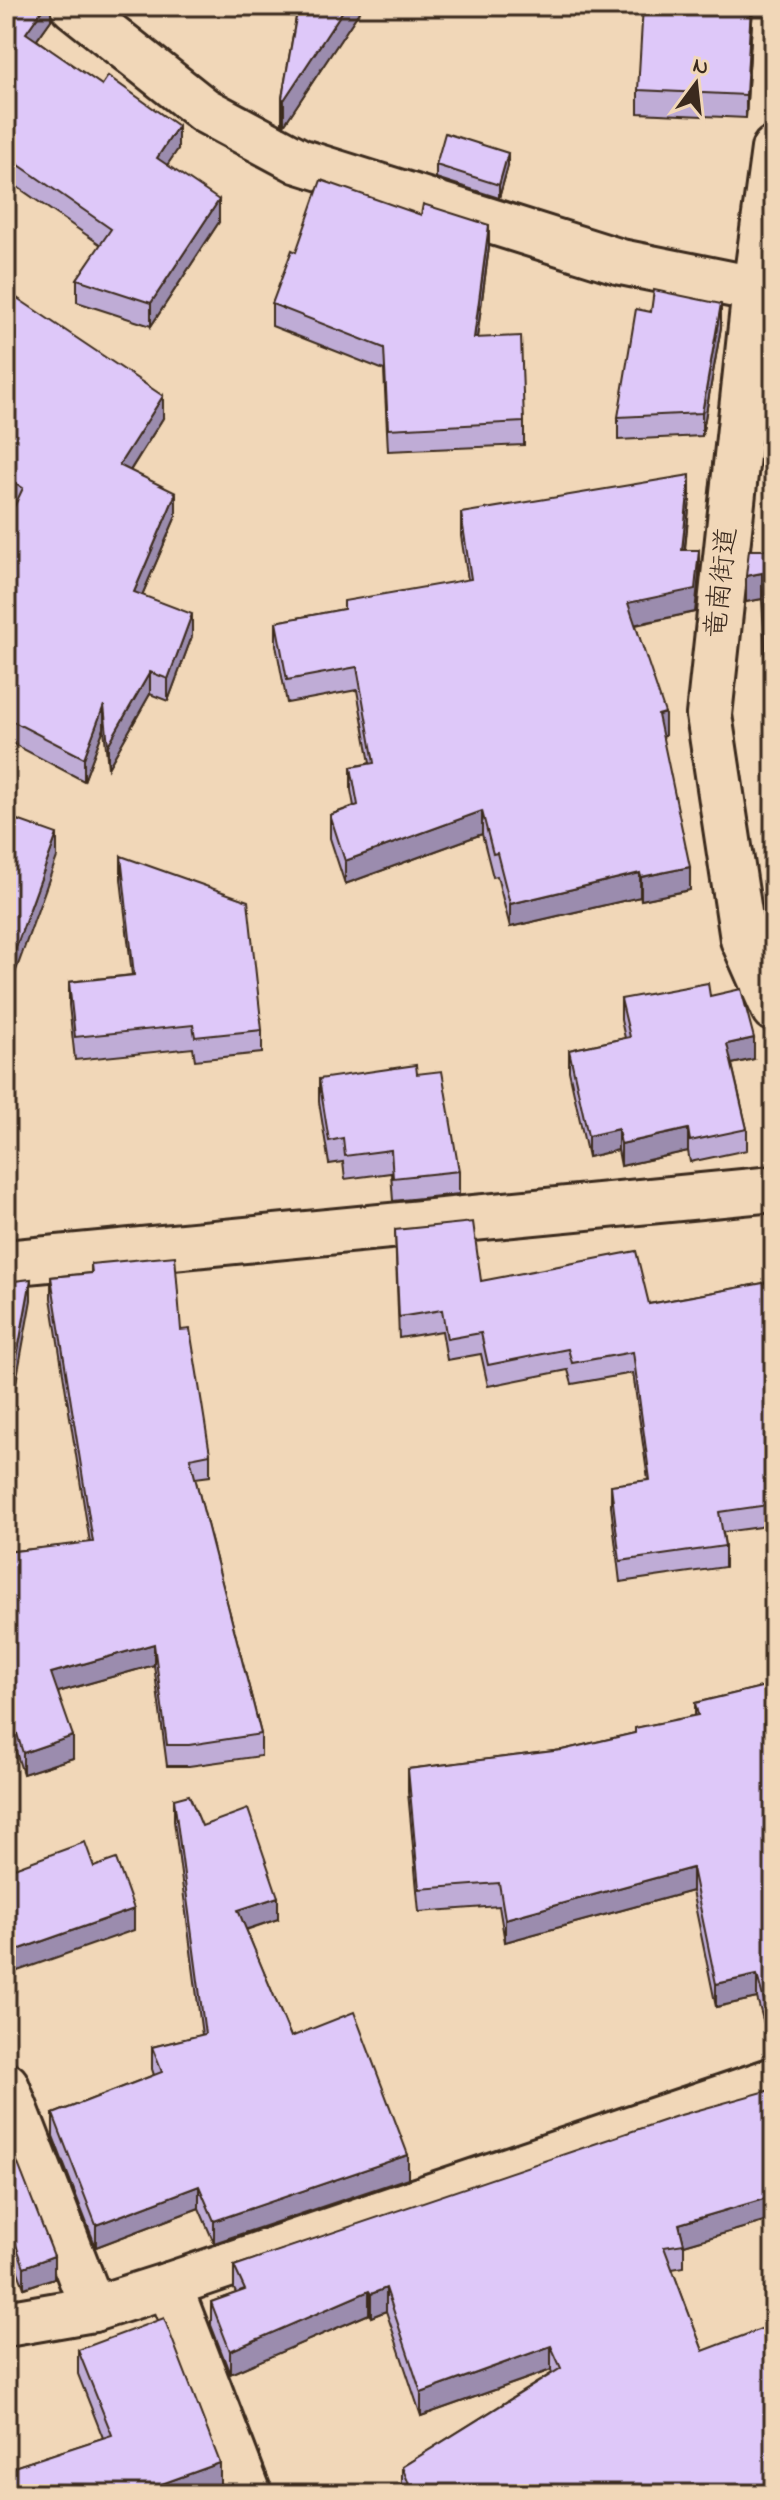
<svg xmlns="http://www.w3.org/2000/svg" width="780" height="2500" viewBox="0 0 780 2500" font-family="'Indie Flower','Klee One',sans-serif">
  <style>
    .lines { fill: none; stroke-linecap: round; stroke-linejoin: round }
    .minor-casing { stroke: #3b2a1e; stroke-width: 50 }
    .minor { stroke: #f1d7b8; stroke-width: 44 }
    .wall { fill: #bfacd6; stroke: #3b2a1e; stroke-width: 2 }
    .shaded-wall { fill: #9b8cae; stroke: #3b2a1e; stroke-width: 2 }
    .building { fill: #dec8f9; stroke: #3b2a1e; stroke-width: 2 }
    .labels { text-anchor: middle; dominant-baseline: central; stroke-width: 7; stroke-linejoin: round; paint-order: stroke }
    .street-label { font-size: 28px; fill: #3b2a1e; stroke: #f1d7b8 }
  </style>
  <rect width="100%" height="100%" fill="#f1d7b8"/>
  <filter id="ink" filterUnits="userSpaceOnUse"><feTurbulence type="fractalNoise" baseFrequency=".0125" numOctaves="2"/><feDisplacementMap in="SourceGraphic" scale="16" xChannelSelector="R" yChannelSelector="G"/><feConvolveMatrix kernelMatrix="1 2 1 2 8 2 1 2 1" color-interpolation-filters="sRGB"/></filter>
  <g filter="url(#ink)">
    <g class="lines">
      <defs>
        <g id="minor">
          <path d="M73 6 204 110 299 161 621 262 755 289"/>
          <path d="M774 149 755 289 709 715 743 939 774 1009"/>
          <path d="M6 1263 774 1189"/>
          <path d="M6 2085 93 2309"/>
          <path d="M169 2285 249 2494"/>
          <path d="M6 2324 93 2309 169 2285 774 2080"/>
        </g>
      </defs>
      <use href="#minor" class="minor-casing"/>
      <use href="#minor" class="minor"/>
    </g>
    <g class="wall">
      <path d="M6 6H51V20L37 40 178 149 167 165 219 222 151 326 77 302V279L101 245 6 179Z"/>
      <path d="M298 6H363L284 125 282 123V98Z"/>
      <path d="M753 6 746 118 638 113V90Z"/>
      <path d="M436 165 508 166 499 198 436 178Z"/>
      <path d="M489 247 477 337 524 422V445L388 451 384 370 272 326V304L296 252Z"/>
      <path d="M6 308 163 418 130 471 176 516 142 595 192 636 168 701 150 694 108 768 104 728 84 781 6 740V524L15 505 6 499Z"/>
      <path d="M721 327 702 436 618 440V417Z"/>
      <path d="M690 499 685 550 699 574 695 612 636 625 665 736 662 737 690 890 641 900 640 897 510 927 497 876 493 877 482 834 345 884 330 838V815L354 806 351 790V767L370 763 357 690 287 703 276 645V622L344 609 468 580 461 536V513Z"/>
      <path d="M774 550V782H772L762 599 746 602Z"/>
      <path d="M121 856 262 1030V1053L195 1060 193 1048 75 1060 69 1005V982L132 975 121 879Z"/>
      <path d="M710 996 754 1059 732 1064 747 1129V1150L690 1162 688 1151 621 1166 618 1150 588 1157 569 1071V1050L625 1038 621 1020V999Z"/>
      <path d="M417 1074 459 1171V1194L393 1201 391 1173 345 1179 343 1162 329 1164 319 1102V1079Z"/>
      <path d="M395 1230 481 1281 649 1304 774 1281V1525L723 1532 725 1546V1567L620 1582 611 1506V1485L648 1480 633 1373 572 1384 568 1370 488 1386 481 1354 447 1360 442 1331 399 1338Z"/>
      <path d="M91 1264 181 1330 210 1454V1476L195 1478 261 1734V1756L189 1766H167L154 1665 58 1692 73 1758 23 1774 8 1727H6V1552L90 1543 51 1298V1277L91 1273Z"/>
      <path d="M774 1613V1676L768 1638V1615Z"/>
      <path d="M774 1684V2056H773L757 1998 716 2007 692 1891 505 1942 499 1906 419 1912 408 1792V1769L562 1750 635 1733V1728L695 1716V1703Z"/>
      <path d="M174 1799 202 1826 278 1919 246 1930 291 2037 408 2178 214 2243 199 2208 96 2247 53 2136V2114L154 2075 152 2069V2047L202 2035 174 1821Z"/>
      <path d="M774 2089V2219L684 2245V2267L672 2269 703 2351 774 2494H403L402 2490V2467L552 2373 551 2370 421 2416 386 2311 371 2317 369 2314 230 2374 211 2325V2302L236 2293 234 2289V2266Z"/>
      <path d="M6 2133 54 2278 24 2288 6 2239Z"/>
      <path d="M78 2350 220 2488 8 2469 103 2438 78 2374Z"/>
    </g>
    <g class="shaded-wall">
      <path d="M45 6H51V20L26 55V33Z"/>
      <path d="M346 6H363L284 125V100Z"/>
      <path d="M751 6H753L746 118V95Z"/>
      <path d="M178 126V149L157 180V158Z"/>
      <path d="M508 153V166L499 198V185Z"/>
      <path d="M219 200V222L151 326V303Z"/>
      <path d="M489 225V247L474 360V338Z"/>
      <path d="M721 304V327L702 436V413Z"/>
      <path d="M163 396V418L119 488V465Z"/>
      <path d="M690 475V499L682 573V550Z"/>
      <path d="M176 493V516L134 614V592Z"/>
      <path d="M699 550V574L695 612 628 626V603Z"/>
      <path d="M762 573V599L746 602V576Z"/>
      <path d="M192 614V636L168 701V679Z"/>
      <path d="M150 672V694L108 768V745Z"/>
      <path d="M104 705V728L84 781V758Z"/>
      <path d="M665 713V736L658 738V715Z"/>
      <path d="M482 811V834L345 884V861Z"/>
      <path d="M57 834V857L13 979V988L6 1009V986L10 964Z"/>
      <path d="M690 867V890L641 900V877Z"/>
      <path d="M640 873V897L510 927V904Z"/>
      <path d="M754 1038V1059L727 1065V1044Z"/>
      <path d="M618 1129V1150L588 1157V1136Z"/>
      <path d="M688 1129V1151L621 1166V1144Z"/>
      <path d="M31 1279V1300L6 1438V1416Z"/>
      <path d="M154 1644V1665L51 1694V1673Z"/>
      <path d="M8 1705V1727H6V1706Z"/>
      <path d="M73 1736V1758L23 1774V1753Z"/>
      <path d="M692 1868V1891L505 1942V1919Z"/>
      <path d="M278 1897V1919L238 1932V1910Z"/>
      <path d="M134 1909V1930L6 1975V1954Z"/>
      <path d="M757 1975V1998L716 2007V1984Z"/>
      <path d="M408 2155V2178L214 2243V2221Z"/>
      <path d="M199 2186V2208L96 2247V2225Z"/>
      <path d="M774 2196V2219L684 2245 679 2224Z"/>
      <path d="M54 2256V2278L24 2288V2267Z"/>
      <path d="M386 2288V2311L371 2317V2294Z"/>
      <path d="M369 2291V2314L230 2374V2351Z"/>
      <path d="M551 2346V2370L421 2416V2393Z"/>
      <path d="M220 2463V2488L202 2494H134Z"/>
    </g>
    <g class="building">
      <path d="M6 6H45L26 33 102 85 108 76 178 126 157 158 219 200 151 303 77 279 111 229 6 156Z"/>
      <path d="M298 6H346L284 100 282 98Z"/>
      <path d="M643 6H751L746 95 638 90Z"/>
      <path d="M445 133 508 153 499 185 436 165Z"/>
      <path d="M321 180 421 215 423 204 489 225 474 338 521 336 524 422 388 429 384 348 272 304 292 250 296 252Z"/>
      <path d="M654 290 721 304 702 413 618 417 636 309 651 312Z"/>
      <path d="M14 296 163 396 119 465 176 493 134 592 192 614 168 679 150 672 108 745 104 705 84 758 6 718V524L23 488 6 477V308Z"/>
      <path d="M690 475 682 550H699L695 589 628 603 665 713 658 715 690 867 641 877 640 873 510 904 497 853 493 854 482 811 345 861 330 815 358 805 351 767 374 763 357 667 287 680 276 622 344 609V601L471 579 461 513Z"/>
      <path d="M749 550H774V756L772 757 762 573 746 576Z"/>
      <path d="M6 816 57 834 10 964 13 965 6 986Z"/>
      <path d="M121 856 248 901 262 1030 195 1037 193 1025 75 1037 69 982 134 975Z"/>
      <path d="M708 983 710 996 741 989 754 1038 727 1044 747 1129 690 1141 688 1129 621 1144 618 1129 588 1136 569 1050 630 1037 621 999Z"/>
      <path d="M416 1065 417 1074 442 1071 459 1171 393 1178 391 1150 345 1156 343 1138 329 1141 319 1079Z"/>
      <path d="M473 1222 481 1281 636 1251 649 1304 774 1281V1504L719 1512 725 1546 620 1561 611 1485 650 1480 633 1352 572 1363 568 1349 488 1365 481 1333 447 1339 442 1310 399 1317 395 1230Z"/>
      <path d="M175 1256 181 1330 190 1329 210 1454 190 1458 261 1734 189 1745H167L154 1644 51 1673 73 1736 23 1753 8 1705 6 1706V1552L93 1542 51 1277 92 1273 91 1264Z"/>
      <path d="M31 1279 6 1416V1282Z"/>
      <path d="M774 1613V1653L768 1615Z"/>
      <path d="M774 1684V2033H773L757 1975 716 1984 692 1868 505 1919 499 1883 419 1889 408 1769 562 1750 635 1733V1728L698 1715 695 1703Z"/>
      <path d="M189 1795 202 1826 248 1809 278 1897 238 1910 291 2037 354 2012 408 2155 214 2221 199 2186 96 2225 53 2114 162 2072 152 2047 205 2034 174 1799Z"/>
      <path d="M85 1842 94 1867 116 1859 134 1909 6 1954V1871Z"/>
      <path d="M774 2089V2196L679 2224 684 2244 664 2247 703 2351 774 2324V2492L769 2494H413L402 2467 561 2368 551 2346 421 2393 386 2288 371 2294 369 2291 230 2351 211 2302 245 2290 234 2266 677 2116Z"/>
      <path d="M6 2133 54 2256 24 2267 6 2217Z"/>
      <path d="M164 2318 220 2463 134 2494H6V2462L8 2469 112 2435 78 2350Z"/>
    </g>
  </g>
  <g class="labels">
    <g class="street-label">
      <text transform="translate(723 583) rotate(-84)">竜南街道</text>
    </g>
  </g>
  <rect width="780" height="2500" fill="none" stroke="#f1d7b8" stroke-width="32"/>
  <rect x="16" y="16" width="748" height="2468" fill="none" stroke="#3b2a1e" stroke-width="3" filter="url(#ink)"/>
  <g transform="translate(696 84) rotate(15)" stroke="#f1d7b8" stroke-width="6" paint-order="stroke">
  <path d="M0-6L14 30L0 20L-14 30Z" fill="#3b2a1e"/>
  <text y="-12" font-size="22" font-weight="bold" text-anchor="middle" fill="#3b2a1e">N</text>
  </g>
</svg>
